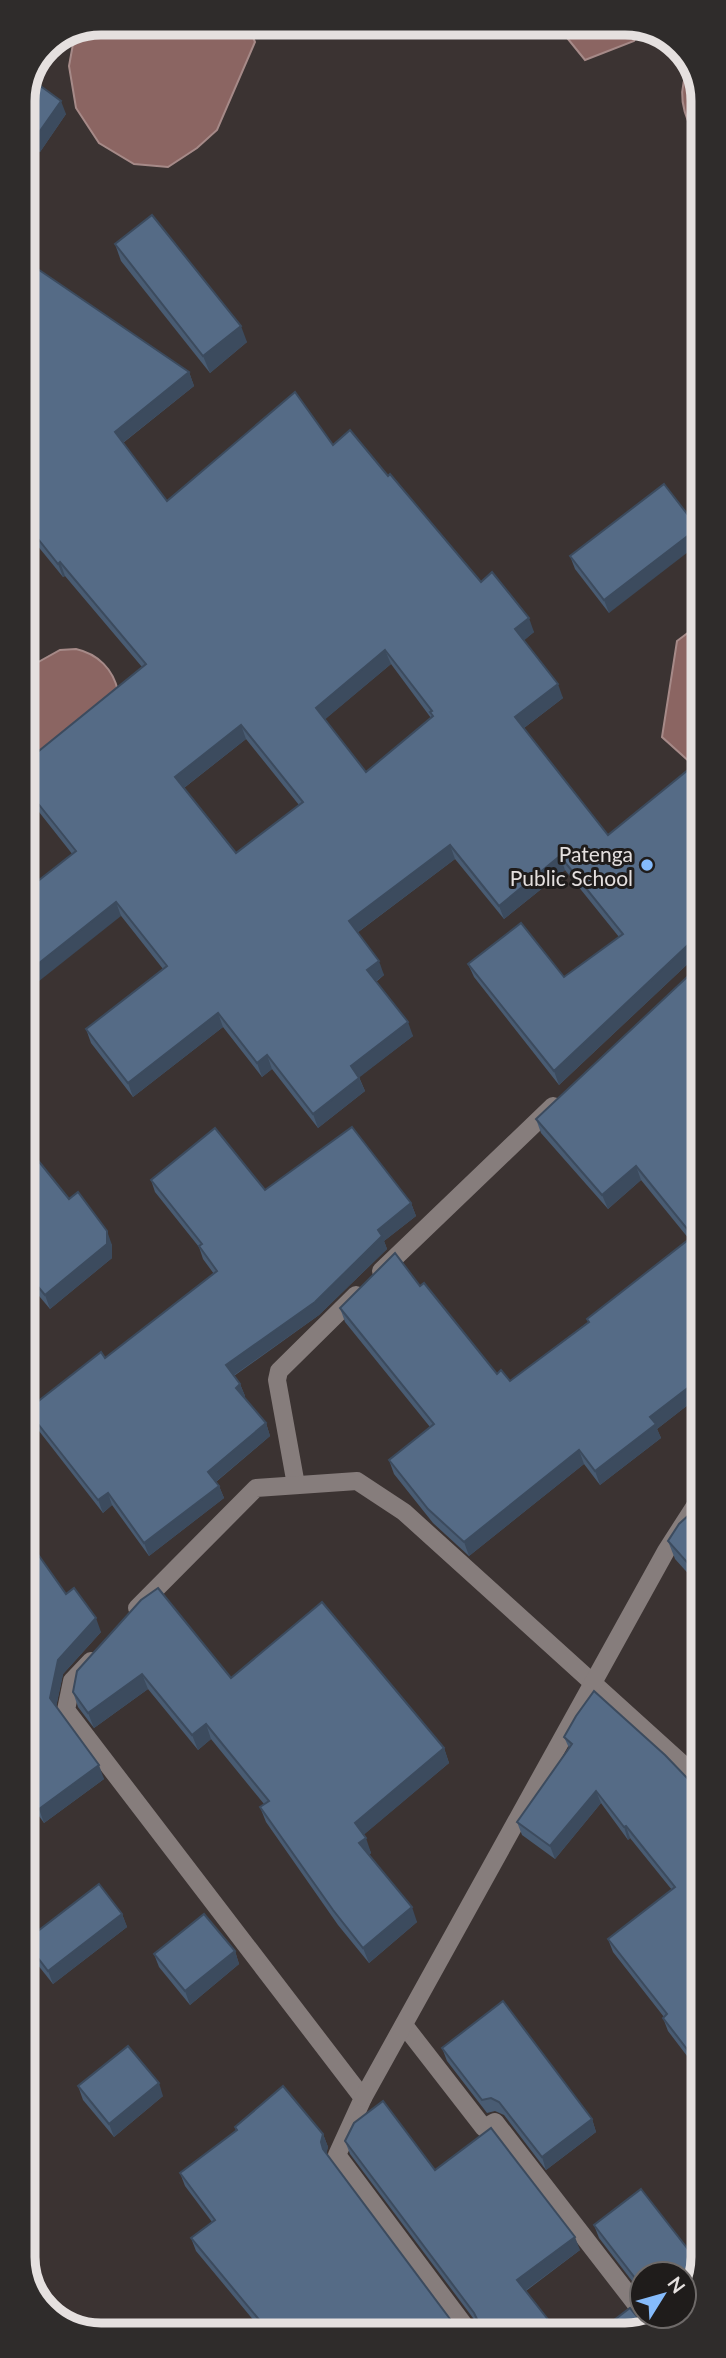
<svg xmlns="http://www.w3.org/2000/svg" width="726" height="2358" viewBox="0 0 726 2358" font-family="Lato,sans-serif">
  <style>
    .water { fill: #8b6562; stroke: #a68a88; stroke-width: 2 }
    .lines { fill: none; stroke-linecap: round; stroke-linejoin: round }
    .minor { stroke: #867d7c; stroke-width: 18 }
    .wall { fill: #495c73; fill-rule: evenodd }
    .shaded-wall { fill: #3c4b5e }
    .building { fill: #556b86; stroke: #3c4b5e; stroke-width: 2; fill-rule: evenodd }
    .poi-dot { fill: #85bbfb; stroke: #1f1c1b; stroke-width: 2.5 }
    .labels { text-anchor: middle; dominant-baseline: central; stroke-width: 6; stroke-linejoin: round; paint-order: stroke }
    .poi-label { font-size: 21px; fill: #e5e0df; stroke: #1f1c1b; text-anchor: end }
    .rim { fill: none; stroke: #e5e0df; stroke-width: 9 }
  </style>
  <rect width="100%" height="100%" fill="#3b3332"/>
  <g class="water">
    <path d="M101 23H247L255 42 217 130 197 148 168 167 134 164 99 143 76 108 69 66 75 33Z"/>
    <path d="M555 23H631L643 28 634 41 585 60Z"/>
    <path d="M691 66 701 81V145C685 121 673 92 691 66Z"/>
    <path d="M701 623 702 773 662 737 677 641Z"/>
    <path d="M76 649C98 654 113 669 118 691L24 766V670L60 650Z"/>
  </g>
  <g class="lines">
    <g class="minor">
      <path d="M381 1271 553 1106"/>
      <path d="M296 1485 277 1380 279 1371 356 1295"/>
      <path d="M137 1608 256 1488 357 1481 404 1512 689 1770 703 1785"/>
      <path d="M91 1661 72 1681 66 1710 363 2098 337 2155 470 2333"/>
      <path d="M404 2025 484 2128 495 2122 642 2312"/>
      <path d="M363 2098 666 1551 702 1495"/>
    </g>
  </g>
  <g class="wall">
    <path d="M23 96 66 114 40 152 23 140Z"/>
    <path d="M115 244 247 342 210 373 121 261Z"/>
    <path d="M23 259 189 372 194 386 123 443 167 501 333 445 388 476 481 582 534 632 524 640 563 698 524 728 608 835 702 787V956L694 958 559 1085 474 977 468 964 564 977 619 937 565 870 504 919 455 859 357 933 384 975 376 982 413 1036 359 1077 365 1091 318 1128 272 1069 262 1077 223 1027 133 1097 91 1043 86 1029 163 969 24 793V763L142 667 65 576 63 577 23 528ZM391 664 431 718 366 772 325 719ZM246 739 299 805 236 853 184 788Z"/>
    <path d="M664 484 609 613 575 569 570 556Z"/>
    <path d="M702 963 697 1344 702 1350V1394L657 1429 661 1438 600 1485 584 1464 469 1556 433 1523 394 1474 389 1460 430 1427 345 1322 340 1308 420 1286 497 1374 510 1381 588 1322 587 1319 689 1239 641 1180 608 1209 541 1133 536 1119Z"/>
    <path d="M24 1143 69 1199 112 1245V1258L50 1309 34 1290 24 1298Z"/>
    <path d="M151 1180 411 1203 416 1216 384 1241 387 1249 319 1315 234 1376 240 1384 245 1396 244 1397 266 1423 270 1436 216 1482 219 1486 224 1498 149 1556 112 1505 103 1513 32 1422 27 1410 105 1358 214 1274 203 1259 199 1247 155 1192Z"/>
    <path d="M702 1503V1589L675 1559 668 1541Z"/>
    <path d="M24 1537 66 1594 101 1632 63 1674 56 1707 104 1779 44 1823 25 1797Z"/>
    <path d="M77 1671 231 1678 444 1748 449 1763 363 1835 371 1853 369 1855 417 1922 369 1963 338 1925 266 1822 260 1807 264 1804 211 1739 198 1750 148 1689 94 1728 78 1707 73 1692Z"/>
    <path d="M564 1737 696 1783 703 1782V2077L668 2031 663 2018 664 2017 613 1952 608 1939 672 1890 630 1838 628 1840 601 1803 555 1859 522 1835 517 1822 569 1748Z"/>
    <path d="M122 1914 127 1927 53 1984 29 1954 25 1943Z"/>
    <path d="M235 1951 239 1964 190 2005 159 1967 154 1954Z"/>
    <path d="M442 2048 592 2119 596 2132 546 2170 504 2115 495 2111 487 2113 447 2061Z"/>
    <path d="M78 2086 163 2096 114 2137 83 2100Z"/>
    <path d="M235 2127 323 2134 328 2147 326 2153 456 2327 466 2331 475 2325 476 2322 350 2154 345 2141 435 2170 580 2250 526 2291 554 2333 265 2334 196 2251 191 2238 212 2222 185 2186 180 2173 236 2131Z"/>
    <path d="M594 2225 642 2274V2294L599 2238Z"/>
  </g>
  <g class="shaded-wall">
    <path d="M61 101 66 114 40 152 35 138Z"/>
    <path d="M241 326 247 342 210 373 203 356Z"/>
    <path d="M189 372 194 386 120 445 115 432Z"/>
    <path d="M698 528 701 535V542L609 613 604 600Z"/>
    <path d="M60 562 65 576 63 577 58 564Z"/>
    <path d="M529 618 534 632 521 643 515 629Z"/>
    <path d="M385 650 391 664 322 722 316 708Z"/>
    <path d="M558 684 563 698 520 731 515 717Z"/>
    <path d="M241 725 246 739 180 791 175 777Z"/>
    <path d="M450 845 455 859 354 935 349 921Z"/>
    <path d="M560 856 565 870 504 919 499 906Z"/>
    <path d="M116 902 121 916 24 993V975Z"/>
    <path d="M689 944 694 958 559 1085 554 1071Z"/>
    <path d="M379 961 384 975 372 984 367 970Z"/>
    <path d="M218 1013 223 1027 133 1097 128 1083Z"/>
    <path d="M408 1022 413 1036 356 1080 351 1066Z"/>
    <path d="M267 1055 272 1069 262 1077 257 1063Z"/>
    <path d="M359 1078 365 1091 318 1128 313 1114Z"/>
    <path d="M636 1166 641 1180 608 1209 602 1195Z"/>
    <path d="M411 1203 416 1216 384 1241 387 1249 319 1315 230 1378 226 1365 378 1230Z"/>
    <path d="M107 1231 112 1245V1258L50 1309 45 1295Z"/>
    <path d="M29 1276 34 1290 24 1298V1280Z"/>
    <path d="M702 1321V1339L693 1346 688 1333Z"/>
    <path d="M702 1377V1394L657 1429 661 1438 600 1485 595 1471 650 1417Z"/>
    <path d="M240 1384 245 1396 240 1400 236 1388Z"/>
    <path d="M266 1423 270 1436 213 1484 208 1472Z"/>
    <path d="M579 1450 584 1464 469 1556 464 1542Z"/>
    <path d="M219 1486 224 1498 149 1556 144 1543Z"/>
    <path d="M108 1493 112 1505 103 1513 98 1500Z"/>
    <path d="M96 1618 101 1632 63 1674 55 1712 50 1698 58 1660Z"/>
    <path d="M142 1674 148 1689 94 1728 88 1713Z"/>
    <path d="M206 1724 211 1739 198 1750 192 1735Z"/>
    <path d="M444 1748 449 1763 360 1838 355 1823Z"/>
    <path d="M99 1765 104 1779 44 1823 39 1809Z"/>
    <path d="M596 1791 601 1803 555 1859 550 1846Z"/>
    <path d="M626 1826 630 1838 628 1840 624 1827Z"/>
    <path d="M366 1838 371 1853 365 1858 359 1843Z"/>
    <path d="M412 1907 417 1922 369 1963 363 1948Z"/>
    <path d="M122 1914 127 1927 53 1984 48 1971Z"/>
    <path d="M235 1951 239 1964 190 2005 185 1991Z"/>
    <path d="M159 2083 163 2096 114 2137 109 2124Z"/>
    <path d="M592 2119 596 2132 546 2170 542 2157Z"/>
    <path d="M323 2134 328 2147 326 2156 321 2142Z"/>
    <path d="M575 2237 580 2250 522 2293 517 2280Z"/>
    <path d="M550 2322 554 2333H535Z"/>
  </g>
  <g class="building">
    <path d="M31 79 61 101 35 138 23 129V96Z"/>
    <path d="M152 215 241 326 203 356 115 244Z"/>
    <path d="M23 259 189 372 115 432 167 501 295 392 333 445 350 430 388 476 390 474 481 582 492 572 529 618 515 629 558 684 515 717 608 835 688 770 702 787V942L700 941 689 944 554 1071 468 964 521 923 564 977 623 934 560 856 499 906 450 845 349 921 379 961 367 970 408 1022 351 1066 359 1078 313 1114 267 1055 257 1063 218 1013 128 1083 86 1029 167 966 116 902 24 975V892L76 851 24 786V763L146 664 60 562 58 564 23 520ZM385 650 432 711 430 712 433 716 366 772 316 708ZM241 725 303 802 236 853 175 777Z"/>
    <path d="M664 484 698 528 604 600 570 556Z"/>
    <path d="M702 963V1321L688 1333 702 1350V1377L650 1417 656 1424 595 1471 579 1450 464 1542 428 1509 389 1460 434 1424 340 1308 395 1253 420 1286 424 1283 497 1374 501 1370 510 1381 589 1322 587 1319 693 1236 636 1166 602 1195 536 1119Z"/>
    <path d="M352 1127 411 1203 378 1230 382 1236 315 1302 226 1365 240 1384 236 1388 266 1423 208 1472 219 1486 144 1543 108 1493 98 1500 27 1410 101 1352 105 1358 217 1271 199 1246 202 1244 151 1180 215 1128 265 1190Z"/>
    <path d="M24 1143 69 1199 78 1192 107 1231V1244L45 1295 29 1276 24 1280Z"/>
    <path d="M702 1503V1579L668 1541 679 1524Z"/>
    <path d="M25 1536 66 1594 74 1588 96 1618 58 1660 50 1698 99 1765 39 1809 25 1790 24 1537Z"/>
    <path d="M158 1588 231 1678 322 1602 444 1748 355 1823 366 1838 359 1843 412 1907 363 1948 333 1910 260 1807 269 1801 206 1724 192 1735 142 1674 88 1713 73 1692 77 1671 141 1600Z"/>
    <path d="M594 1691 665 1755 690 1781 696 1783 703 1782V2070L663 2018 667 2014 608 1939 675 1887 626 1826 624 1827 596 1791 550 1846 517 1822 572 1744 564 1737 576 1716Z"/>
    <path d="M99 1884 122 1914 48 1971 25 1941Z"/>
    <path d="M204 1914 235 1951 185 1991 154 1954Z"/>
    <path d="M503 2001 592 2119 542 2157 499 2102 491 2098 482 2100 442 2048Z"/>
    <path d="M128 2046 159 2083 109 2124 78 2086Z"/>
    <path d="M283 2086 323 2134 321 2142 323 2149 456 2327 466 2331 475 2325 477 2319 474 2313 345 2141 354 2123 383 2101 435 2170 491 2128 575 2237 517 2280 550 2322 535 2333 271 2334 191 2238 215 2220 180 2173 237 2130 235 2127Z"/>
    <path d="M641 2189 701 2266 687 2305 684 2307V2274H642V2287L594 2225Z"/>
    <path d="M630 2308 644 2325 654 2323 659 2318V2316H670L645 2333H597Z"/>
  </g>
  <circle class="poi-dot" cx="647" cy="865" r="7"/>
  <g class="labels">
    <g class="poi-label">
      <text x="633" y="853">Patenga<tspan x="633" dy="24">Public School</tspan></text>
    </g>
  </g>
  <path d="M0 0H726V2358H0ZM101 35H625A66 66 0 0 1 691 101V2257A66 66 0 0 1 625 2323H101A66 66 0 0 1 35 2257V101A66 66 0 0 1 101 35Z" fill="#2f2c2b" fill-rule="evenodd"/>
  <path class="rim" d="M101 35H625A66 66 0 0 1 691 101V2257A66 66 0 0 1 625 2323H101A66 66 0 0 1 35 2257V101A66 66 0 0 1 101 35Z"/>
  <g transform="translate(663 2295) rotate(53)"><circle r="33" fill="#1f1c1b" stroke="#6e6a69" stroke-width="2"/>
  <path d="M0-5L12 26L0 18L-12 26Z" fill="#85bbfb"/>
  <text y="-10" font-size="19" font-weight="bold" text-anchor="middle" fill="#e5e0df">N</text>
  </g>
</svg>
